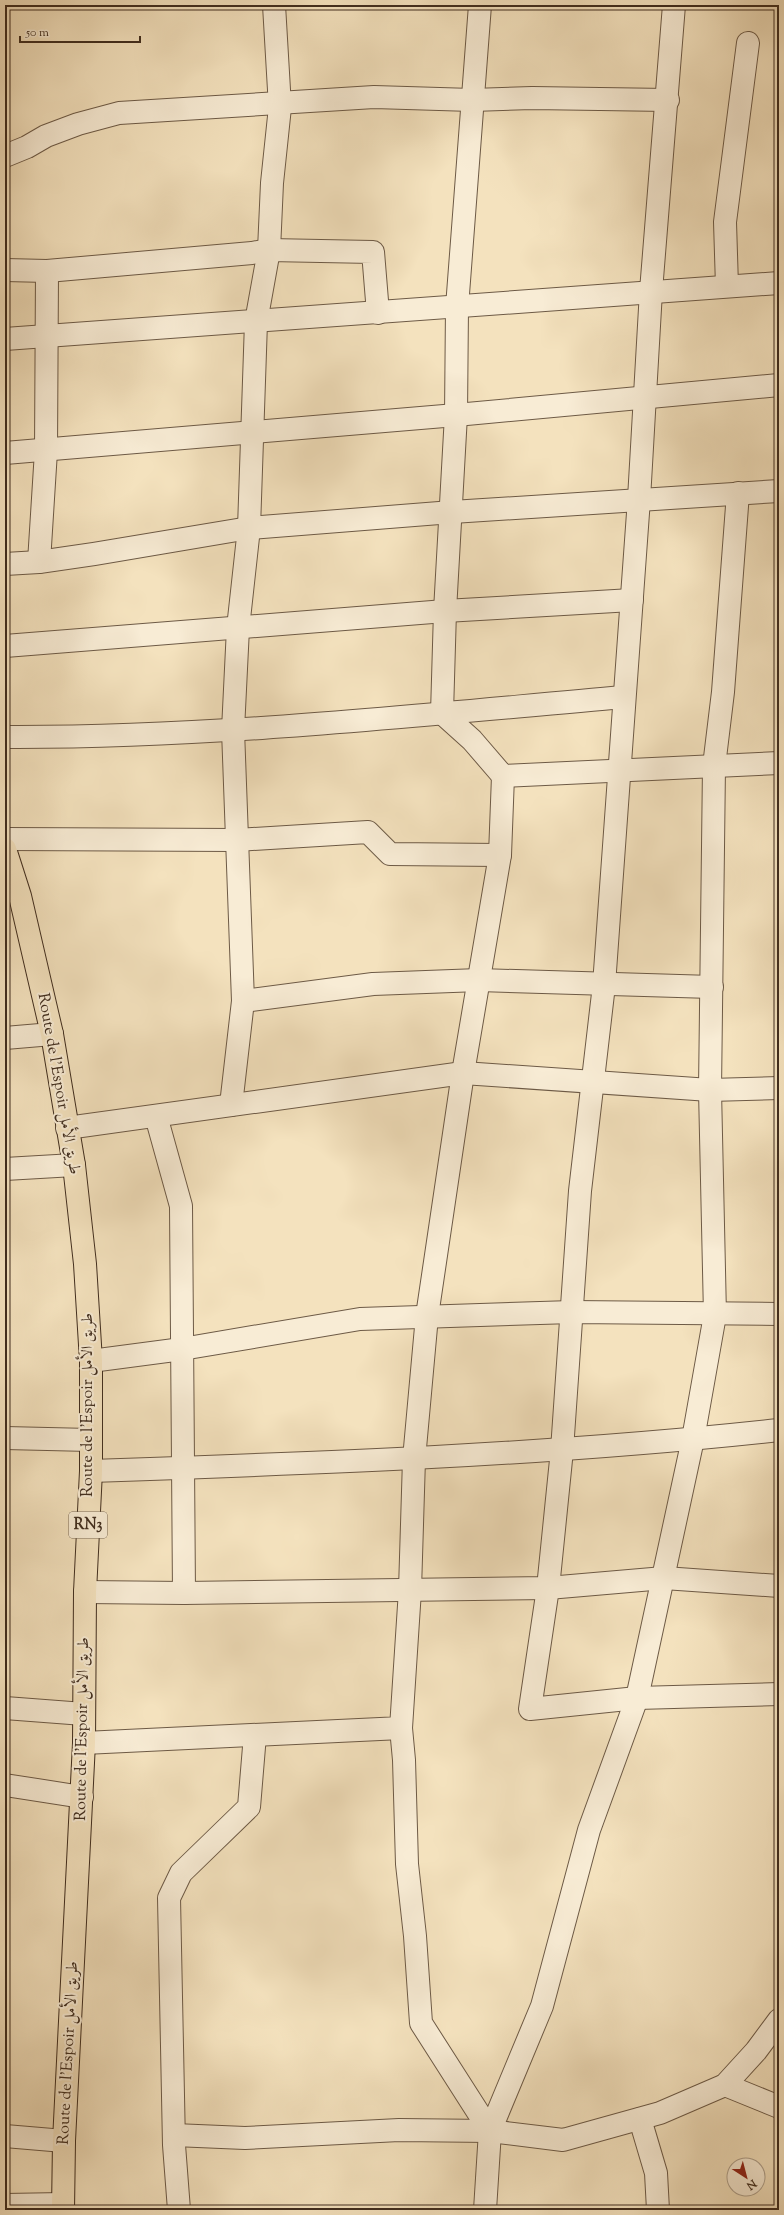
<svg xmlns="http://www.w3.org/2000/svg" width="784" height="2215" viewBox="0 0 784 2215" font-family="'Sorts Mill Goudy',Amiri,serif">
  <style>
    .lines { fill: none; stroke-linecap: round; stroke-linejoin: round }
    .minor-casing { stroke: #6d5a46; stroke-width: 24 }
    .highway-casing { stroke: #402d1e; stroke-width: 24 }
    .minor { stroke: #f8ecd5; stroke-width: 22 }
    .highway { stroke: #f4e2be; stroke-width: 22 }
    .labels { text-anchor: middle; dominant-baseline: central; stroke-width: 4; stroke-linejoin: round; paint-order: stroke }
    .shield { fill: #f8ecd5; stroke: #765; stroke-width: 1 }
    .shield-label { font-size: 15px; font-weight: bold; fill: #402d1e }
    .street-label { font-size: 16px; fill: #402d1e; stroke: #f8ecd5 }
  </style>
  <rect width="100%" height="100%" fill="#f4e2be"/>
  <filter id="stains"><feTurbulence type="fractalNoise" baseFrequency=".005" numOctaves="4"/><feColorMatrix values="0 0 0 0 .2 0 0 0 0 .09 0 0 0 0 .02 0 0 0 .5 -.17"/></filter>
  <radialGradient id="worn" r=".72"><stop offset=".6" stop-color="#630" stop-opacity="0"/><stop offset="1" stop-color="#630" stop-opacity=".3"/></radialGradient>
  <g class="lines">
    <defs>
      <g id="minor">
        <path d="M480 5 457 307 456 415 445 611 442 713 472 740 503 776 779 763"/>
        <path d="M674 5 651 291 639 499 604 985 580 1191 562 1450 548 1588 530 1709 637 1698 779 1694"/>
        <path d="M5 156 27 147 46 136 78 124 119 113 374 97 472 100 532 98 668 100"/>
        <path d="M5 270 47 271 252 253 269 250 373 252 378 313"/>
        <path d="M727 286 725 222 748 43"/>
        <path d="M5 339 779 283"/>
        <path d="M5 453 456 415 779 385"/>
        <path d="M39 562 46 451 47 271"/>
        <path d="M5 564 39 562 94 554 249 528 452 512 779 491"/>
        <path d="M5 646 445 611 632 600"/>
        <path d="M5 737C212 738 418 715 624 697"/>
        <path d="M5 839 237 840 368 832 390 854 500 855"/>
        <path d="M243 1001 373 984 479 980 712 987"/>
        <path d="M5 1038 52 1034"/>
        <path d="M231 1105 243 1001 233 730 238 628 249 528 256 322 269 250 272 183 280 107 274 5"/>
        <path d="M156 1116 181 1206 184 1593"/>
        <path d="M67 1128 463 1073 710 1090 779 1088"/>
        <path d="M5 1169 74 1165"/>
        <path d="M91 1361 182 1349 360 1319 572 1312 779 1314"/>
        <path d="M5 1438 90 1440"/>
        <path d="M91 1471C321 1463 550 1455 779 1430"/>
        <path d="M85 1592 184 1593 548 1588 664 1578 779 1586"/>
        <path d="M5 1708 84 1714"/>
        <path d="M401 1728 404 1760 407 1864 415 1936 421 2023 490 2131"/>
        <path d="M84 1743 401 1728 410 1590 414 1459 427 1316 463 1073 500 855 503 776"/>
        <path d="M5 1785 82 1797"/>
        <path d="M725 2085 779 2107"/>
        <path d="M640 2119 656 2173 658 2210"/>
        <path d="M174 2135 245 2138 399 2130 490 2131 563 2140 660 2113 725 2085 756 2051 779 2020"/>
        <path d="M5 2136 64 2141"/>
        <path d="M5 2205 63 2204"/>
        <path d="M179 2210 174 2145 169 1898 181 1873 249 1807 255 1735"/>
        <path d="M485 2210 490 2131 542 2006 589 1830 637 1698 693 1439 715 1315 710 1090 714 766 723 692 738 493"/>
      </g>
      <path id="highway" d="M5 849 20 896 52 1034 74 1165 85 1264 91 1361V1471L85 1592 84 1743 64 2141 63 2210"/>
    </defs>
    <use href="#minor" class="minor-casing"/>
    <use href="#highway" class="highway-casing"/>
    <use href="#minor" class="minor"/>
    <use href="#highway" class="highway"/>
  </g>
  <g class="labels">
    <rect class="shield" x="69" y="1512" width="38" height="26" rx="3"/>
    <g class="shield-label">
      <text x="88" y="1525">RN3</text>
    </g>
    <g class="street-label">
      <text transform="translate(58 1084) rotate(80)">Route de l’Espoir طريق الأمل</text>
      <text transform="translate(88 1405) rotate(-90)">Route de l’Espoir طريق الأمل</text>
      <text transform="translate(83 1729) rotate(-89)">Route de l’Espoir طريق الأمل</text>
      <text transform="translate(69 2053) rotate(-87)">Route de l’Espoir طريق الأمل</text>
    </g>
  </g>
  <rect width="784" height="2215" fill="none" stroke="#f4e2be" stroke-width="20"/>
  <rect x="6" y="6" width="772" height="2203" fill="none" stroke="#402d1e" stroke-width="2"/>
  <rect x="10" y="10" width="764" height="2195" fill="none" stroke="#402d1e"/>
  <g transform="translate(746 2177) rotate(144)"><circle r="19" fill="#f8ecd5" stroke="#aea08c"/>
  <path d="M0-3L7 15L0 10L-7 15Z" fill="#8f2418"/>
  <text y="-6" font-size="11" font-weight="bold" text-anchor="middle" fill="#402d1e">N</text>
  </g>
  <path d="M20 36v6h120v-6" fill="none" stroke="#402d1e" stroke-width="2"/>
  <text x="26" y="36" font-size="12" fill="#402d1e" stroke="#f8ecd5" stroke-width="3" paint-order="stroke">50 m</text>
  <rect width="100%" height="100%" filter="url(#stains)"/>
  <rect width="100%" height="100%" fill="url(#worn)"/>
</svg>
